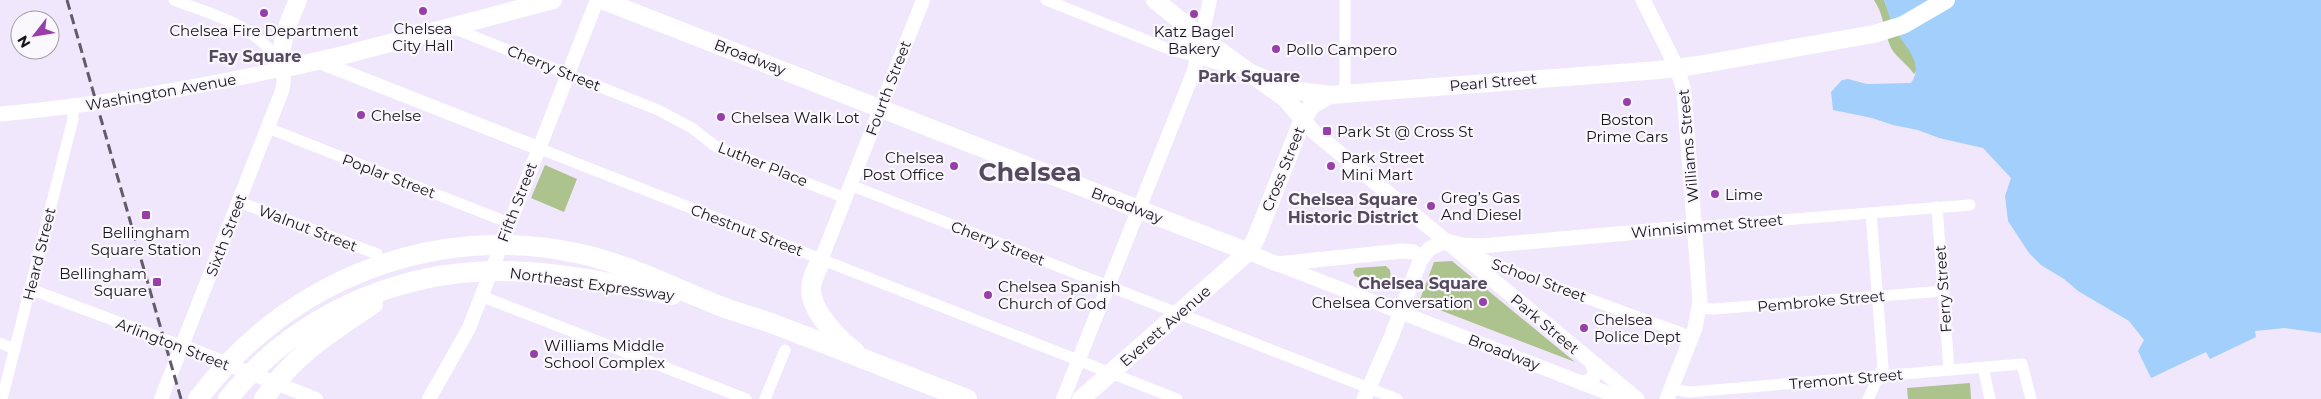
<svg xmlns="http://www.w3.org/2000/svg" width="2321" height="399" viewBox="0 0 2321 399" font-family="Montserrat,sans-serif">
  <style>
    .green { fill: #acc38d }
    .water { fill: #a2cffb }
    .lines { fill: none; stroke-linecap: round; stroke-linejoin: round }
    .minor { stroke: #fff; stroke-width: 11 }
    .tertiary { stroke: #fff; stroke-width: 14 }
    .secondary { stroke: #fff; stroke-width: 15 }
    .primary { stroke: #fff; stroke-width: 18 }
    .motorway { stroke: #fff; stroke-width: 20 }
    .rail { stroke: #625b68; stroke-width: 3; stroke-dasharray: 10 5; stroke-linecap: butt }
    .poi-dot { fill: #973eaa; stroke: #faf7fd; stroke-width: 2 }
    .labels { text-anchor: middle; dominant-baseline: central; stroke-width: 4.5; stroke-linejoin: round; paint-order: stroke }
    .poi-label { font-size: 15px; fill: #18131c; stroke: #faf7fd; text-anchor: start }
    .street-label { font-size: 15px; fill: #18131c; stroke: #faf7fd }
    .neighbourhood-label { font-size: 16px; font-weight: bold; fill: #54495f; stroke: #faf7fd }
    .town-label { font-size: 25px; font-weight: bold; fill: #54495f; stroke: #faf7fd }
  </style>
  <rect width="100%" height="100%" fill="#f1e7fc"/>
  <g class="green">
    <path d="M1874 0H1884L1895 29 1910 50 1918 68 1914 74C1908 65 1898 59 1891 48 1884 32 1884 15 1874 0Z"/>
    <path d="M545 165 577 179 564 212 531 198Z"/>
    <path d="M1452 261 1575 362 1419 302 1434 262Z"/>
    <path d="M1386 266 1390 270 1391 278 1383 287 1355 276 1353 272 1356 268Z"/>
    <path d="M1970 383 1971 399H1908L1907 388Z"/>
  </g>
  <path class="water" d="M1884 0H2321V333L2285 328 2255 331 2256 337 2210 359 2206 352 2151 378 2138 351 2144 340 2129 321 2078 291 2064 279 2041 265 2029 253 2008 221 2005 196 2011 178 1983 148 1939 138 1918 130 1893 125 1872 118 1833 110 1831 92 1842 80 1848 79 1867 84 1911 83C1925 63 1905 47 1895 30 1890 21 1888 10 1884 0Z"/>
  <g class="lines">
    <g class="minor">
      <path d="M174 0C213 15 259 25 280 65"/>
      <path d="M1046 0 1171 50 1198 57"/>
      <path d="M1345 0V94"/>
      <path d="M450 27 658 110 692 128 715 146 845 198"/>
      <path d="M1171 50 1179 45 1184 38 1181 22"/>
      <path d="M268 128 509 223"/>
      <path d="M538 148 1177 399"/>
      <path d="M850 185 1397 399"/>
      <path d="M239 202 377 254"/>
      <path d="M1937 207 1949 370"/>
      <path d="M1695 227 1970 205"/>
      <path d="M1464 250 1502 267 1692 337"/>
      <path d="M30 289 182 346"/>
      <path d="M481 296 746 399"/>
      <path d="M1699 308 1714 309 1944 291"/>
      <path d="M0 343 15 349"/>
      <path d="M1983 367 1990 399"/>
      <path d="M1671 389 1690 392 2022 364 2031 399"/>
      <path d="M2 399 73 119V108"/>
      <path d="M765 399 785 350"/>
      <path d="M1868 399 1883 367 1871 213"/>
    </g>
    <g class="tertiary">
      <path d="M1198 57 1240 69"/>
      <path d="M317 61 538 148"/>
      <path d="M821 260 923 0"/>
      <path d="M1277 264 1623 399"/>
      <path d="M182 346 316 399"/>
      <path d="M161 399 282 91 284 81 282 69"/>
      <path d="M429 399 469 328 597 0"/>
      <path d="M1063 399 1194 71 1210 0"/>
    </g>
    <g class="secondary">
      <path d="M1643 0 1677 68 1684 91 1700 301 1695 328 1667 399"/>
      <path d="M0 114C95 106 188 89 282 69"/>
      <path d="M1303 119 1314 132 1637 399"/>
      <path d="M1248 252 1277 264 1402 251 1413 252 1422 257"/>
      <path d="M1582 383 1591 381 1596 372 1592 363"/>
      <path d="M1364 399 1392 335 1420 261 1429 249 1445 241 1463 245 1481 246 1695 227"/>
    </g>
    <g class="primary">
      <path d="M298 0C288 23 279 43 282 69L348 54 553 0"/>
      <path d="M602 0 1248 252"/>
      <path d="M1155 0 1202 38 1286 99 1303 119"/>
      <path d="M1251 73 1291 90 1330 95 1659 70 1698 65 1874 34 1903 25 1946 0"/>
      <path d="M1081 399 1248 252 1256 238 1303 119 1312 105 1330 95"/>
    </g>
    <g class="motorway">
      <path d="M821 260C817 269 811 279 811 289 811 311 838 339 855 352"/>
      <path d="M198 399C287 280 435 221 581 254 630 265 674 288 720 306 738 313 758 318 776 325 840 349 903 375 967 399"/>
      <path d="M228 399C294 317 394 271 500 271 557 271 616 284 672 295"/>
      <path d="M264 399C292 356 331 332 373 304"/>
    </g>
    <path class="rail" d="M67 0 181 399"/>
  </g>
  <g class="poi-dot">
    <circle cx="423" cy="11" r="5"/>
    <circle cx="264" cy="13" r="5"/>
    <circle cx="1194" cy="14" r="5"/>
    <circle cx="1276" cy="49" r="5"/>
    <circle cx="1627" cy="102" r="5"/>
    <circle cx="361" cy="115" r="5"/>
    <circle cx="721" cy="117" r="5"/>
    <rect x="1322" y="126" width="10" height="10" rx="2.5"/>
    <circle cx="954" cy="166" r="5"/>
    <circle cx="1331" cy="166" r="5"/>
    <circle cx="1715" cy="194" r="5"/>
    <circle cx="1431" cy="206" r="5"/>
    <rect x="141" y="210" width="10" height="10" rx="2.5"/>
    <rect x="152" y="277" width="10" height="10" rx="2.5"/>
    <circle cx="988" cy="295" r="5"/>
    <circle cx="1483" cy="302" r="5"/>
    <circle cx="1584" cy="328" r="5"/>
    <circle cx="534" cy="354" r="5"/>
  </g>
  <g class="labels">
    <g class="poi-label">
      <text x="423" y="28" text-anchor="middle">Chelsea<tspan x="423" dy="17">City Hall</tspan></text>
      <text x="264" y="30" text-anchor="middle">Chelsea Fire Department</text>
      <text x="1194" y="31" text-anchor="middle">Katz Bagel<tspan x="1194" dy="17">Bakery</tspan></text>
      <text x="1286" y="49">Pollo Campero</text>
      <text x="371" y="115">Chelse</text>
      <text x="731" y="117">Chelsea Walk Lot</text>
      <text x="1627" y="119" text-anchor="middle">Boston<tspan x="1627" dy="17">Prime Cars</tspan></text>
      <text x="1337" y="131">Park St @ Cross St</text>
      <text x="944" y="157" text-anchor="end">Chelsea<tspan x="944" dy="17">Post Office</tspan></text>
      <text x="1341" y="157">Park Street<tspan x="1341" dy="17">Mini Mart</tspan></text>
      <text x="1725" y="194">Lime</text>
      <text x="1441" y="197">Greg’s Gas<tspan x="1441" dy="17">And Diesel</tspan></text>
      <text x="146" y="232" text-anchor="middle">Bellingham<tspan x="146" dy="17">Square Station</tspan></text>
      <text x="147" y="273" text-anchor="end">Bellingham<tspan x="147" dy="17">Square</tspan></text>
      <text x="998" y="286">Chelsea Spanish<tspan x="998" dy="17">Church of God</tspan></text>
      <text x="1473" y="302" text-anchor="end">Chelsea Conversation</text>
      <text x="1594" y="319">Chelsea<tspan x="1594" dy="17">Police Dept</tspan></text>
      <text x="544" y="345">Williams Middle<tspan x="544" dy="17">School Complex</tspan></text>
    </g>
    <g class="street-label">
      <text transform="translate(750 57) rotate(21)">Broadway</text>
      <text transform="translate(554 68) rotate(22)">Cherry Street</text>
      <text transform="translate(1493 82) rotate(-5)">Pearl Street</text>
      <text transform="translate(888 88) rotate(-69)">Fourth Street</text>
      <text transform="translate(161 92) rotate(-10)">Washington Avenue</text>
      <text transform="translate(1688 146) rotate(-95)">Williams Street</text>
      <text transform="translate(763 164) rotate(22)">Luther Place</text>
      <text transform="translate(1283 169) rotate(-68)">Cross Street</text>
      <text transform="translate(389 176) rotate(21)">Poplar Street</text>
      <text transform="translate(517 202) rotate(-69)">Fifth Street</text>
      <text transform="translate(1127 205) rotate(21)">Broadway</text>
      <text transform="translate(1707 226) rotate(-5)">Winnisimmet Street</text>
      <text transform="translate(308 228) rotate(21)">Walnut Street</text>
      <text transform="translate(747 230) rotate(21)">Chestnut Street</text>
      <text transform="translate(226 235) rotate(-69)">Sixth Street</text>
      <text transform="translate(998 243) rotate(21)">Cherry Street</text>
      <text transform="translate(39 254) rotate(-76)">Heard Street</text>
      <text transform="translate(1539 280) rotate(20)">School Street</text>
      <text transform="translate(592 284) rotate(8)">Northeast Expressway</text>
      <text transform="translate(1943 289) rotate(-94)">Ferry Street</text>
      <text transform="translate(1821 301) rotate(-5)">Pembroke Street</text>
      <text transform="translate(1545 324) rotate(40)">Park Street</text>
      <text transform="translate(1165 326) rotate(-41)">Everett Avenue</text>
      <text transform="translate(173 344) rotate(21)">Arlington Street</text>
      <text transform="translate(1504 352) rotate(21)">Broadway</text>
      <text transform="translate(1846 379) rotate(-5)">Tremont Street</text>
    </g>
    <g class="neighbourhood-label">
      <text x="255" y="56">Fay Square</text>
      <text x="1249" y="76">Park Square</text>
      <text x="1353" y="199">Chelsea Square<tspan x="1353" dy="18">Historic District</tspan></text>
      <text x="1423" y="283">Chelsea Square</text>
    </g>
    <g class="town-label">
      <text x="1030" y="172">Chelsea</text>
    </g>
  </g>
  <g transform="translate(35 35) rotate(239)"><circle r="24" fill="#faf7fd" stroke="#a09ca3"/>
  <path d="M0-4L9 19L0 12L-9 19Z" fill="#973eaa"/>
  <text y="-8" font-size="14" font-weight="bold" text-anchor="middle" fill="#18131c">N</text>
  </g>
</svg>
